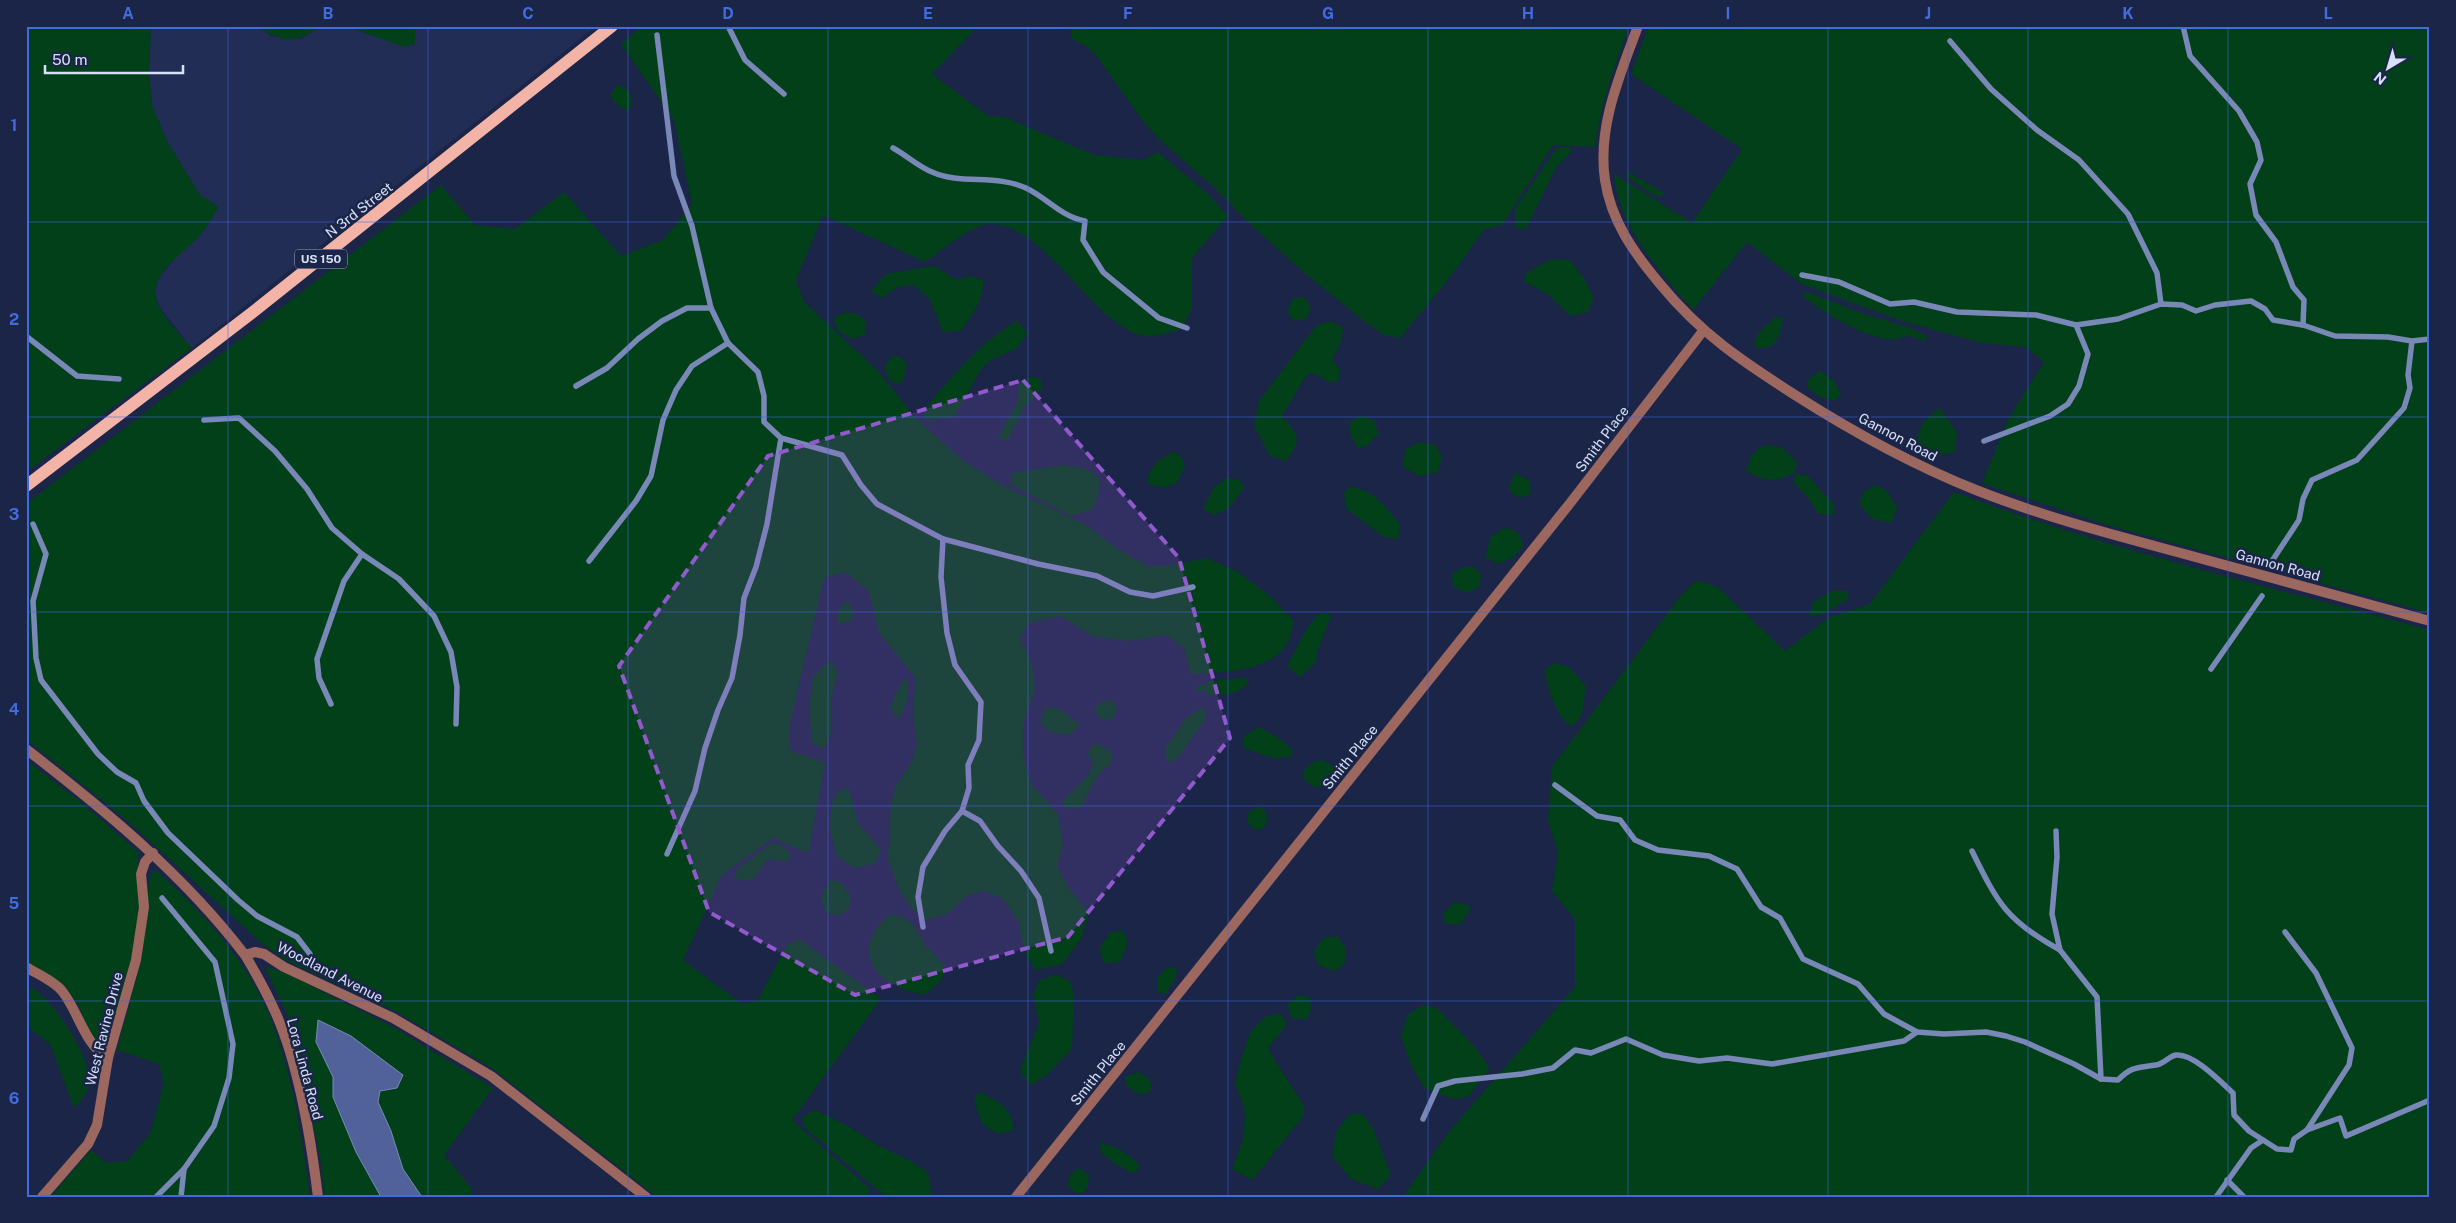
<svg xmlns="http://www.w3.org/2000/svg" width="2456" height="1223" viewBox="0 0 2456 1223" font-family="'Public Sans',sans-serif">
  <style>
    .built { fill: #222d56 }
    .green { fill: #02401a }
    .water { fill: #51629b; stroke: #7988b7 }
    .lines { fill: none; stroke-linecap: round; stroke-linejoin: round }
    .stream { stroke: #7988b7; stroke-width: 5.5 }
    .minor { stroke: #9b675e; stroke-width: 10 }
    .primary { stroke: #f4b3a7; stroke-width: 12 }
    .marked { fill: #9259cd; fill-opacity: 0.2; stroke: #9259cd; stroke-width: 4; stroke-dasharray: 10 6; stroke-linejoin: round }
    .grid { fill: none; stroke: #426bde; stroke-width: 1; stroke-opacity: 0.55 }
    .labels { text-anchor: middle; dominant-baseline: central; stroke-width: 5; stroke-linejoin: round; paint-order: stroke }
    .shield { fill: #1b2548; stroke: #9fa8c2; stroke-width: 1 }
    .shield-label { font-size: 12px; font-weight: bold; fill: #d7e0f7 }
    .street-label { font-size: 14px; fill: #d7e0f7; stroke: #1b2548 }
    .neatline { fill: none; stroke: #426bde; stroke-width: 2 }
    .grid-label { font-size: 16px; text-anchor: middle; font-weight: bold; fill: #426bde }
  </style>
  <rect width="100%" height="100%" fill="#1b2548"/>
  <path class="built" d="M151 26H255L273 37 301 39 322 26H346L369 35 416 30 415 26H596L192 348 159 306 155 292 159 278 174 260 200 195 167 141 152 105 149 74Z"/>
  <g class="green">
    <path d="M26 26H151L149 74 152 105 167 141 200 195 219 207C213 216 208 226 202 233 185 254 146 273 158 304 164 320 181 335 192 348L26 472Z"/>
    <path d="M255 26H322C293 44 286 44 255 26Z"/>
    <path d="M346 26H415V44L404 47Z"/>
    <path d="M642 26H978L932 74 988 116 1004 117 1094 155 1143 160 1158 152 1208 194 1228 216 1192 258V308L1182 329C1168 333 1148 340 1134 333 1086 312 1043 224 990 224 973 224 939 252 925 262L823 215 796 280 804 302 876 369 916 418 962 460 1002 485 1086 525 1116 548 1149 567 1173 565 1207 558 1238 572 1270 596 1294 621C1292 627 1291 635 1289 640 1273 673 1222 672 1191 674L1184 648 1166 635 1128 641 1093 636 1060 616 1029 623 1020 637 1032 664 1035 689 1023 725V756L1031 784 1058 814 1063 846 1057 867 1071 891 1089 913 1081 939 1062 964 1035 970 1024 951 1019 922 1002 898 982 891 966 896 949 913 927 920 909 906 898 887 888 859 891 805 896 786 913 760 917 744 913 713 916 678 879 633 869 591 845 572 824 578 789 727V750L825 763 808 853 773 838 722 875 683 960 742 1004 758 1000 787 945 799 939 881 999 792 1120 871 1190 865 1197H657L493 1069 393 1010 285 960 264 945 130 823 26 739V504L441 185 475 225 515 229 564 192 621 256 663 240 692 204 674 120 621 44Z"/>
    <path d="M1070 26H1629C1615 66 1600 105 1595 147L1553 145 1502 225 1484 230 1448 280 1400 338 1384 335 1369 325 1301 270 1249 223 1215 188 1160 140 1142 120 1096 55 1086 46 1072 39Z"/>
    <path d="M1649 26H2430V613L2107 525 1982 483 2009 418 2044 362 2026 347 1982 343 1902 321 1802 284 1747 242 1693 310C1659 270 1619 228 1614 174L1692 223 1742 149 1631 74Z"/>
    <path d="M617 85C630 89 632 93 631 107L627 111 615 103 610 95Z"/>
    <path d="M1562 147H1570L1571 152 1556 168 1526 229 1515 228V209L1556 149Z"/>
    <path d="M1628 172 1664 193 1660 197 1652 194 1626 176Z"/>
    <path d="M1552 259 1570 260 1585 280 1594 298 1588 312 1570 316 1549 295 1524 281 1527 272Z"/>
    <path d="M934 266 957 280 969 276 983 280C984 301 972 314 961 331L943 332 930 300 914 285 898 287 881 298 871 291 886 274Z"/>
    <path d="M1808 292 1858 312 1911 328 1928 337 1923 341C1901 330 1902 342 1886 339 1855 333 1827 314 1802 296Z"/>
    <path d="M1305 297 1311 307 1307 318 1294 321 1287 312 1293 298Z"/>
    <path d="M845 312 858 314 865 321V334L853 339 839 332 833 319Z"/>
    <path d="M1775 317 1783 318C1780 338 1776 352 1754 347L1757 335Z"/>
    <path d="M1017 321 1028 333 1017 348 991 360 981 369 954 417 925 421 924 411C950 377 980 343 1017 321Z"/>
    <path d="M1330 321 1343 327 1342 339 1332 360 1340 370 1338 382H1328L1314 373 1306 376 1282 416C1298 435 1303 439 1286 461L1270 456 1254 426 1259 401 1316 326Z"/>
    <path d="M892 356 901 357 907 365 904 379 899 384 889 380 885 366Z"/>
    <path d="M1820 371 1834 380 1841 395 1834 400 1820 397 1807 387 1809 378Z"/>
    <path d="M1029 377 1041 379 1042 389 1024 408 1007 441 998 438 1018 401 1019 383Z"/>
    <path d="M1940 408 1957 433 1955 451 1937 457 1916 446C1918 428 1924 418 1940 408Z"/>
    <path d="M1361 415 1373 420 1379 433 1366 447 1358 448 1351 436 1349 423Z"/>
    <path d="M1419 442 1435 445 1442 456 1438 472 1420 476 1403 467 1405 450Z"/>
    <path d="M1764 445 1781 447 1798 463 1793 474C1772 483 1766 481 1746 471L1752 454Z"/>
    <path d="M1174 452 1180 456 1185 465 1177 483 1163 488 1147 483C1149 467 1159 458 1174 452Z"/>
    <path d="M1064 465C1097 469 1107 476 1093 509L1071 516 1010 484 1012 473Z"/>
    <path d="M1514 473 1529 480 1531 493 1520 498 1509 490Z"/>
    <path d="M1795 474 1808 476 1835 506 1833 516 1817 513 1810 500 1794 483Z"/>
    <path d="M1227 478 1239 480 1245 486 1230 507 1214 515 1203 509 1214 487Z"/>
    <path d="M1876 485 1888 492 1897 508 1891 523 1872 519 1859 503 1864 491Z"/>
    <path d="M1349 487C1374 489 1386 507 1400 525L1398 539 1384 537 1346 508 1344 494Z"/>
    <path d="M1954 492C2108 550 2271 587 2430 630V1197H1403L1448 1133 1575 987V919L1552 891 1558 852 1548 820 1552 767 1682 594 1698 580 1719 588 1785 651 1828 618 1870 604Z"/>
    <path d="M1504 528C1516 530 1520 533 1523 545L1514 557 1498 564 1485 557 1491 537Z"/>
    <path d="M1464 567H1475L1481 576 1479 587 1467 593 1453 586 1452 574Z"/>
    <path d="M1831 591H1847L1849 598 1822 615 1809 616 1813 602Z"/>
    <path d="M848 601 853 609 852 621 839 624C836 613 838 607 848 601Z"/>
    <path d="M1320 613 1332 615 1317 651 1316 662 1300 677 1287 666 1307 628Z"/>
    <path d="M826 663H833L838 673 831 698V733L824 749 812 743 809 711 812 679Z"/>
    <path d="M1554 663 1569 667 1586 686 1582 715 1572 727C1553 713 1550 692 1544 670Z"/>
    <path d="M906 678C912 690 906 711 897 719L890 707 900 685Z"/>
    <path d="M1245 678 1249 683C1234 697 1213 699 1194 688L1212 681Z"/>
    <path d="M1113 700 1117 710 1112 719 1101 720 1094 709 1101 702Z"/>
    <path d="M1204 707 1206 718 1178 758 1167 763 1165 749 1187 717Z"/>
    <path d="M1046 708 1060 709 1080 725 1069 735 1050 732 1040 722Z"/>
    <path d="M1259 727 1282 740 1293 751 1291 757 1272 758 1244 748V736Z"/>
    <path d="M1095 743 1112 751V763C1093 776 1092 788 1081 808L1065 809 1063 801 1088 776 1093 762 1087 753Z"/>
    <path d="M26 760 83 804 139 853C136 872 140 889 139 907 138 954 122 1003 106 1047L101 1046 88 1029 78 1004 64 985 26 962Z"/>
    <path d="M1323 760 1337 769 1328 786 1314 787 1302 777C1305 765 1311 762 1323 760Z"/>
    <path d="M845 788 849 790 858 823 881 850 874 864 853 868 837 856 830 830 831 805 837 793Z"/>
    <path d="M1259 806 1266 812 1267 823 1261 830 1254 829 1247 822 1248 813Z"/>
    <path d="M772 843 781 845 791 854 787 862 767 859C757 876 755 885 734 878L738 869Z"/>
    <path d="M157 871C203 913 249 962 272 1022 293 1078 302 1137 310 1197H50L91 1150 106 1163 128 1161 151 1132 164 1083 159 1064 117 1050 142 958 149 881 151 874Z"/>
    <path d="M831 880 842 883 850 896V908L838 916 825 912 821 896Z"/>
    <path d="M1455 902 1470 906 1469 912 1459 925 1445 923 1443 913Z"/>
    <path d="M892 914C918 921 914 930 928 948 933 954 938 959 944 965L942 980 924 995C910 991 892 987 881 976 860 956 870 927 892 914Z"/>
    <path d="M1122 930 1128 942 1120 962 1104 963 1099 949 1110 933Z"/>
    <path d="M1337 936 1346 948 1345 963 1335 971 1318 965 1314 952 1323 938Z"/>
    <path d="M267 967 286 973 393 1027 493 1088 444 1155 471 1188V1197H325L320 1158 304 1078 287 1013 266 970Z"/>
    <path d="M1175 967 1177 975 1166 994 1157 992V978L1167 968Z"/>
    <path d="M1056 975 1069 980 1074 994 1072 1049 1048 1074 1030 1086 1020 1070 1039 1023 1033 994 1040 980Z"/>
    <path d="M26 986C49 991 89 1055 89 1078 90 1092 83 1099 74 1108L50 1044 26 1025Z"/>
    <path d="M1298 995 1310 997 1311 1010 1306 1020 1292 1018 1287 1005Z"/>
    <path d="M1424 1005 1438 1009 1475 1047 1490 1069 1468 1097 1452 1099 1424 1088 1410 1063 1401 1035 1408 1014Z"/>
    <path d="M1280 1013 1287 1024 1268 1049 1304 1106V1115C1286 1137 1271 1159 1252 1180L1232 1169 1244 1137 1245 1110 1235 1083 1243 1053 1251 1031 1265 1017Z"/>
    <path d="M1138 1072 1150 1079 1152 1090 1142 1095 1127 1087 1125 1077Z"/>
    <path d="M978 1092C997 1100 1012 1107 1014 1130L999 1134 983 1125 974 1102Z"/>
    <path d="M815 1110 848 1126 879 1146 909 1160 927 1172 930 1181 931 1197H886L804 1127 802 1117Z"/>
    <path d="M1361 1113 1373 1128 1391 1175 1378 1189 1351 1179 1332 1156 1336 1132 1349 1115Z"/>
    <path d="M1100 1143C1112 1145 1135 1156 1140 1168L1132 1173 1114 1163 1101 1152Z"/>
    <path d="M1078 1168 1089 1176 1088 1188 1080 1195 1068 1187 1069 1176Z"/>
  </g>
  <path class="water" d="M318 1020 351 1036 403 1075 397 1088 380 1091 378 1102 391 1131 403 1169 422 1197H381L356 1152 333 1097V1077L316 1042Z"/>
  <g class="lines">
    <g class="stream">
      <path d="M728 26 745 60 784 94"/>
      <path d="M2183 26 2190 56 2239 111 2257 142 2261 160 2250 184 2256 215 2276 242 2293 287 2304 300 2303 325"/>
      <path d="M657 35 674 176 692 226 711 308 728 343 758 372 764 396V422L781 438 842 455 861 485 877 504 943 539 1038 564 1097 576 1130 592 1153 596 1193 587"/>
      <path d="M1950 41 1991 89 2037 130 2079 160 2128 214 2157 273 2161 304"/>
      <path d="M893 148C906 155 919 167 932 172 961 185 996 174 1026 188 1047 198 1062 217 1085 221L1083 240 1103 272 1159 318 1187 328"/>
      <path d="M1802 275 1839 282 1890 304 1914 302 1957 312 2036 315 2076 325 2118 319 2161 304 2182 305 2196 311 2215 305 2251 301 2265 309 2273 320 2303 325 2335 336 2388 337 2412 341 2430 339"/>
      <path d="M26 336 77 376 119 379"/>
      <path d="M576 386 607 368 638 339 662 321 687 308H711"/>
      <path d="M204 420 239 418 275 451 307 489 332 528 362 554 399 579 434 616 451 652 457 687 456 724"/>
      <path d="M1984 441 2050 416 2068 404 2079 386 2088 354 2076 325"/>
      <path d="M33 524 46 554 33 601 36 658 41 680 98 754 117 772 136 783 144 801 168 833 238 900 257 916 297 937 310 954"/>
      <path d="M589 561 636 501 651 476 663 420 676 390 692 366 728 343"/>
      <path d="M2272 561 2299 520 2303 499 2312 480 2357 460 2404 408 2410 388 2408 375 2412 341"/>
      <path d="M2211 669 2262 596"/>
      <path d="M331 704 319 678 317 659 344 581 362 554"/>
      <path d="M1555 785 1597 816 1620 820 1635 840 1658 850 1709 856 1737 869 1761 907 1780 918 1803 959 1858 984 1884 1014 1917 1032 1944 1034 1986 1032 2006 1036 2025 1042 2074 1064 2101 1079 2118 1080C2132 1066 2137 1068 2156 1065 2164 1064 2169 1056 2176 1055 2193 1053 2220 1081 2233 1093L2234 1115 2249 1131 2263 1140"/>
      <path d="M962 811 980 821 998 846 1021 871 1039 898 1051 951"/>
      <path d="M2056 831 2057 857 2052 914 2060 950 2097 997 2101 1079"/>
      <path d="M1972 851C1998 904 2007 921 2060 950"/>
      <path d="M667 854 695 791 705 748 718 710 732 678 740 635 744 598 756 567 767 524 781 438"/>
      <path d="M923 927 918 897 923 867 945 831 962 811 969 788 968 765 979 740 981 702 955 665 947 633 941 577 943 539"/>
      <path d="M2285 932 2316 973 2352 1048 2349 1065 2307 1130"/>
      <path d="M1423 1119 1438 1086 1455 1081 1522 1074 1553 1068 1575 1050 1591 1053 1626 1039 1663 1055 1699 1061 1727 1058 1772 1064 1904 1041 1917 1032"/>
      <path d="M2227 1180 2244 1197"/>
      <path d="M156 1197 184 1169 214 1126 229 1078 233 1044 215 962 162 898"/>
      <path d="M181 1197 184 1169"/>
      <path d="M2216 1197 2251 1148 2263 1140 2277 1149 2291 1150 2294 1139 2307 1130 2340 1118 2346 1136 2430 1100"/>
    </g>
    <g class="minor">
      <path d="M1638 26C1620 75 1597 127 1605 180 1611 221 1634 253 1660 284 1701 334 1742 361 1795 395 1853 432 1913 465 1976 490 2041 516 2110 534 2177 552 2262 575 2346 598 2430 621"/>
      <path d="M26 749C106 811 183 874 245 955L255 952 264 954 284 967 393 1018 491 1076 646 1197"/>
      <path d="M245 955C257 975 268 995 277 1016 300 1069 311 1140 318 1197"/>
      <path d="M26 967C37 974 54 981 62 991 79 1012 84 1044 108 1058"/>
      <path d="M42 1197 88 1144 97 1125 108 1058 136 960 144 907 141 874 145 862 153 853"/>
      <path d="M1016 1197 1571 502 1703 331"/>
    </g>
    <path class="primary" d="M26 486 253 312 612 26"/>
  </g>
  <path class="marked" d="M1023 380 1179 558 1230 738 1068 937 855 995 709 912 619 666 768 456Z"/>
  <path class="grid" d="M228 26V1197M428 26V1197M628 26V1197M828 26V1197M1028 26V1197M1228 26V1197M1428 26V1197M1628 26V1197M1828 26V1197M2028 26V1197M2228 26V1197M26 222H2430M26 417H2430M26 612H2430M26 806H2430M26 1001H2430"/>
  <g class="labels">
    <rect class="shield" x="295" y="249.5" width="52" height="19" rx="4"/>
    <g class="shield-label">
      <text x="321" y="259">US 150</text>
    </g>
    <g class="street-label">
      <text transform="translate(359 210) rotate(-38)">N 3rd Street</text>
      <text transform="translate(1898 437) rotate(28)">Gannon Road</text>
      <text transform="translate(1602 439) rotate(-53)">Smith Place</text>
      <text transform="translate(2278 565) rotate(15)">Gannon Road</text>
      <text transform="translate(1350 757) rotate(-51)">Smith Place</text>
      <text transform="translate(330 972) rotate(27)">Woodland Avenue</text>
      <text transform="translate(104 1029) rotate(-76)">West Ravine Drive</text>
      <text transform="translate(305 1069) rotate(75)">Lora Linda Road</text>
      <text transform="translate(1098 1073) rotate(-51)">Smith Place</text>
    </g>
  </g>
  <rect width="2456" height="1223" fill="none" stroke="#1b2548" stroke-width="55"/>
  <g transform="translate(2388 68) rotate(218)" stroke="#1b2548" stroke-width="4" paint-order="stroke">
  <path d="M0-4L9 19L0 12L-9 19Z" fill="#d7e0f7"/>
  <text y="-8" font-size="14" font-weight="bold" text-anchor="middle" fill="#d7e0f7">N</text>
  </g>
  <path d="M45 65v8h138v-8" fill="none" stroke="#d7e0f7" stroke-width="2.5"/>
  <text x="52" y="65" font-size="15" fill="#d7e0f7" stroke="#1b2548" stroke-width="4" paint-order="stroke">50 m</text>
  <rect x="28" y="28" width="2400" height="1168" class="neatline"/>
  <g class="grid-label">
    <text x="128" y="19">A</text>
    <text x="328" y="19">B</text>
    <text x="528" y="19">C</text>
    <text x="728" y="19">D</text>
    <text x="928" y="19">E</text>
    <text x="1128" y="19">F</text>
    <text x="1328" y="19">G</text>
    <text x="1528" y="19">H</text>
    <text x="1728" y="19">I</text>
    <text x="1928" y="19">J</text>
    <text x="2128" y="19">K</text>
    <text x="2328" y="19">L</text>
    <text x="14" y="131">1</text>
    <text x="14" y="325">2</text>
    <text x="14" y="520">3</text>
    <text x="14" y="715">4</text>
    <text x="14" y="909">5</text>
    <text x="14" y="1104">6</text>
  </g>
</svg>
